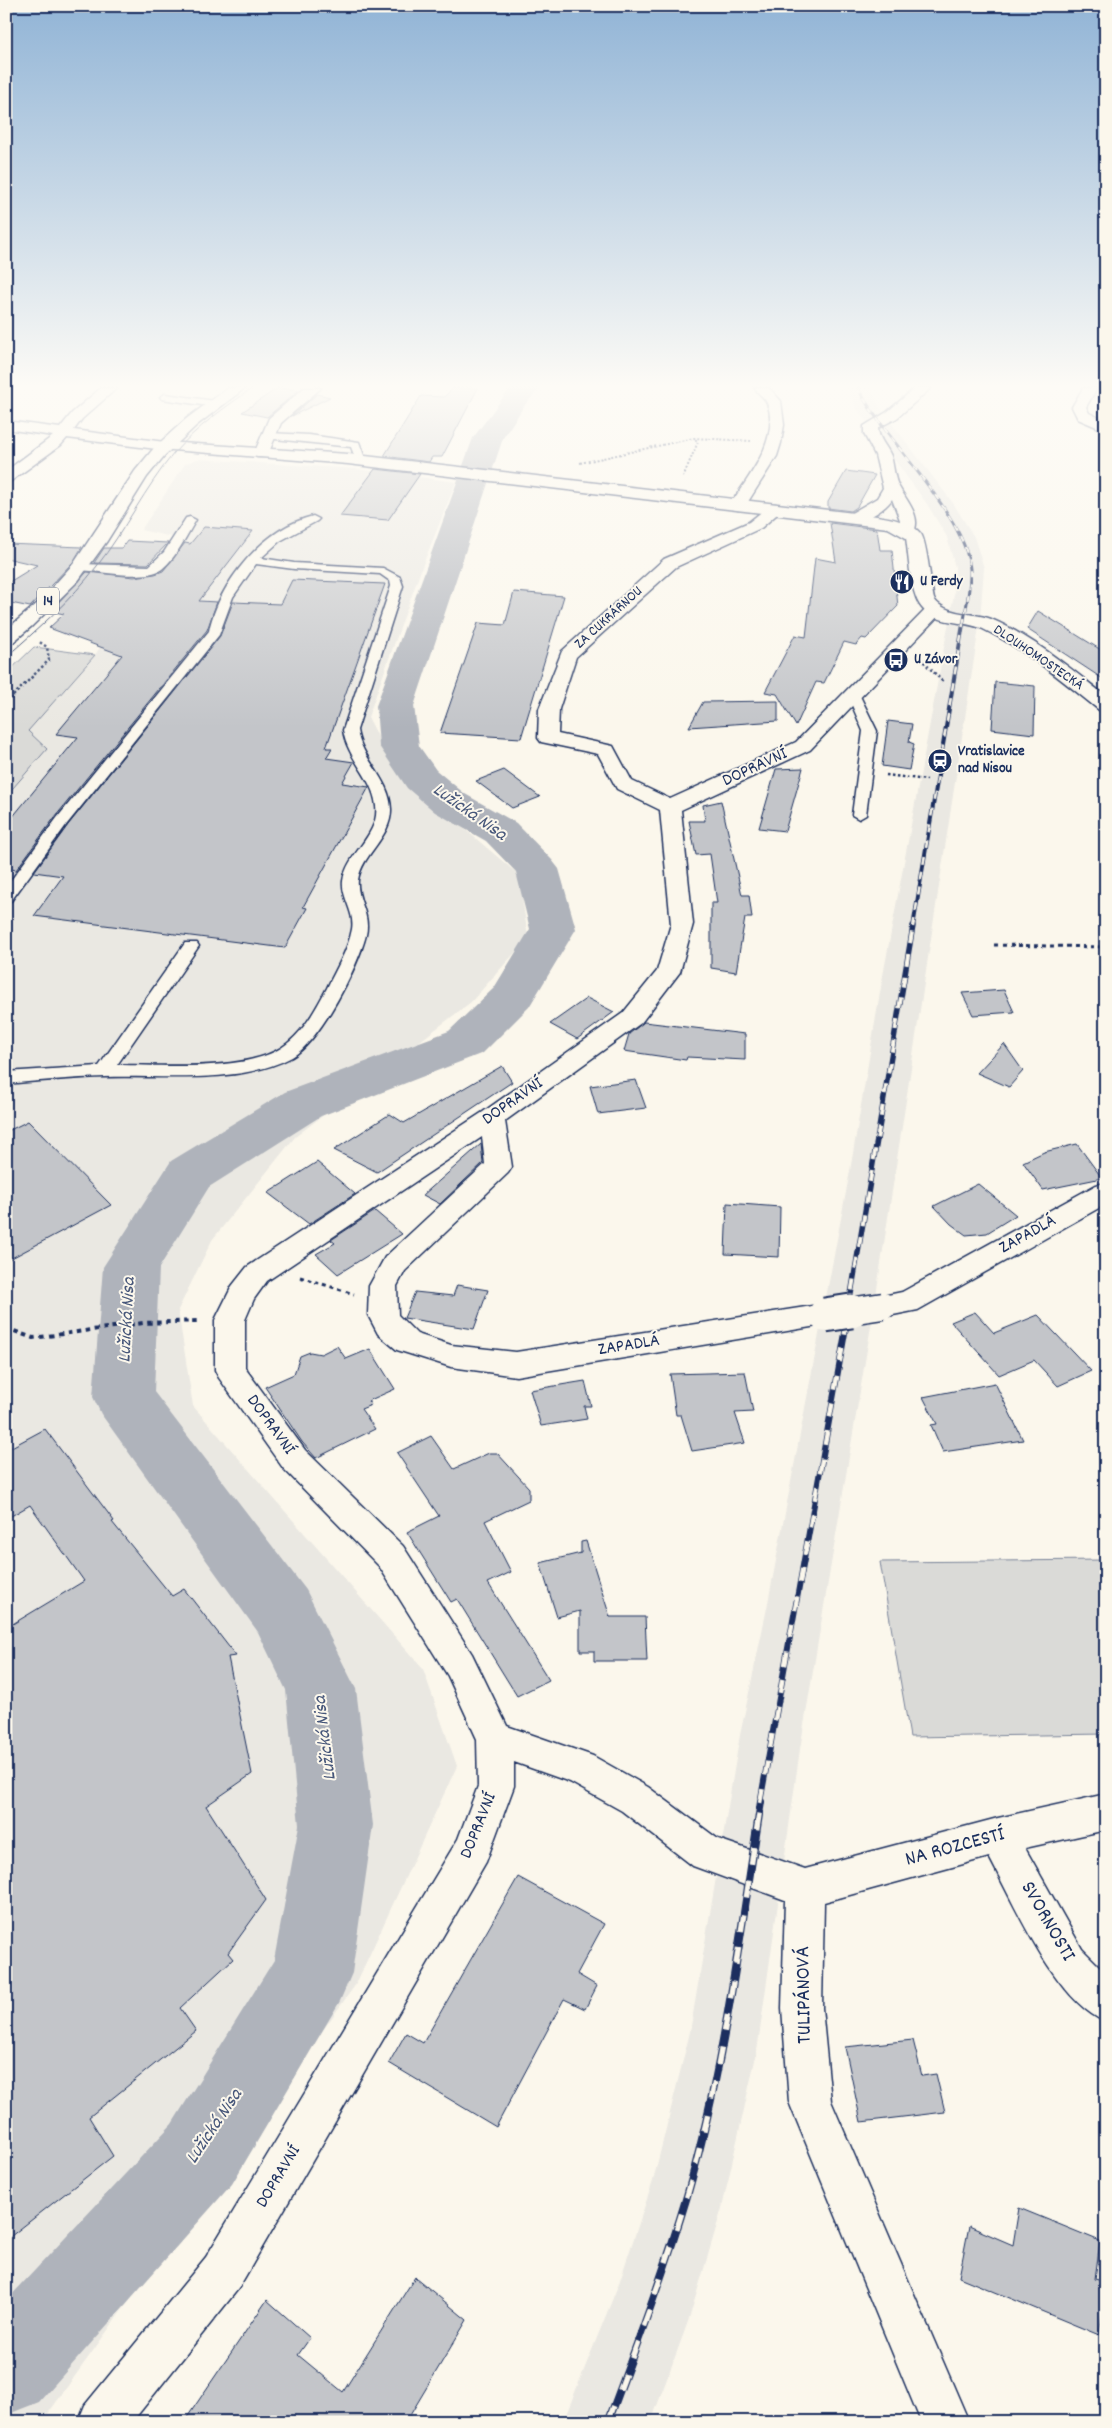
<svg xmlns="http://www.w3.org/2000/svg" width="1112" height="2428" viewBox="0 0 1112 2428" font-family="Dekko,sans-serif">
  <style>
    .built { fill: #eae8e2 }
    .green { fill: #dadad7; stroke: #7a849a }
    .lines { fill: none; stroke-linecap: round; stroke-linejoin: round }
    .river { fill: #afb3bb; fill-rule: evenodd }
    .building { fill: #c3c5c9; stroke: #1b2f5e }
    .service-casing { stroke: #1b2f5e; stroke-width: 3 }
    .minor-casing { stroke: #1b2f5e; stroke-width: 3 }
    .tertiary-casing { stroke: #1b2f5e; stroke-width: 3 }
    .primary-casing { stroke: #1b2f5e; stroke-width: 3 }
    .path-far3 { stroke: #1b2f5e; stroke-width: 2; stroke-dasharray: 2 2; stroke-linecap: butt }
    .path-far2 { stroke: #1b2f5e; stroke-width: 2.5; stroke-dasharray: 2.5 2.5; stroke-linecap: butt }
    .path-far1 { stroke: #1b2f5e; stroke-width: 3; stroke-dasharray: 4 4; stroke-linecap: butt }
    .path { stroke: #1b2f5e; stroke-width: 4; stroke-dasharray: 4.5 4.5; stroke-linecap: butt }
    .service { fill: #fbf7ec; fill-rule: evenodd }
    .minor { fill: #fbf7ec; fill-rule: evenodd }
    .tertiary { fill: #fbf7ec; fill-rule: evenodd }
    .primary { fill: #fbf7ec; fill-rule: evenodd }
    .tram { stroke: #1b2f5e; stroke-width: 1 }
    .rail-far4-casing { stroke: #1b2f5e; stroke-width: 3 }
    .rail-far3-casing { stroke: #1b2f5e; stroke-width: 4 }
    .rail-far2-casing { stroke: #1b2f5e; stroke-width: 5.5 }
    .rail-far1-casing { stroke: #1b2f5e; stroke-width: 6 }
    .rail-casing { stroke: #1b2f5e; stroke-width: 8 }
    .rail-far4 { stroke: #fbf7ec; stroke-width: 2; stroke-dasharray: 6; stroke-linecap: butt }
    .rail-far3 { stroke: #fbf7ec; stroke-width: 2.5; stroke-dasharray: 8; stroke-linecap: butt }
    .rail-far2 { stroke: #fbf7ec; stroke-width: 4; stroke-dasharray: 11; stroke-linecap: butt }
    .rail-far1 { stroke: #fbf7ec; stroke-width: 4.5; stroke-dasharray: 14; stroke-linecap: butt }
    .rail { stroke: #fbf7ec; stroke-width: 5.5; stroke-dasharray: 17; stroke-linecap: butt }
    .minor-bridge-far1-casing { stroke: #1b2f5e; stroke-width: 29; stroke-linecap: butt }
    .minor-bridge-casing { stroke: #1b2f5e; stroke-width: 37; stroke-linecap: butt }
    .minor-bridge-far1 { stroke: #fbf7ec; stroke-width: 26 }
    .minor-bridge { stroke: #fbf7ec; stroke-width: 33 }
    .labels { text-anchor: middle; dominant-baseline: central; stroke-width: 4; stroke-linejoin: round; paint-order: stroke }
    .far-poi-label { font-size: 15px; font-weight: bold; fill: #1b2f5e; stroke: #fbf7ec; text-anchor: start }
    .far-street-label { font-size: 15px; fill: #1b2f5e; stroke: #fbf7ec }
    .shield { fill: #fbf7ec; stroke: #5e6b89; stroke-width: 1 }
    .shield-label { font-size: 16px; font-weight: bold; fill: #1b2f5e }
    .street-label { font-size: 18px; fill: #1b2f5e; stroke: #fbf7ec }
    .water-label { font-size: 19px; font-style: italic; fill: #47577a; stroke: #fbf7ec }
    .near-street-label { font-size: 21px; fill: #1b2f5e; stroke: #fbf7ec }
  </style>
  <rect width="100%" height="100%" fill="#fbf7ec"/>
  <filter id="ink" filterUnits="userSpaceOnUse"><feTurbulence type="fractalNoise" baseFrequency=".02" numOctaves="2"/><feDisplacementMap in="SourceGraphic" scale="10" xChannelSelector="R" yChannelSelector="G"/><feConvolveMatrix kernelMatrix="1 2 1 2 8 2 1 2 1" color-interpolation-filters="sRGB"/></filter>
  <g filter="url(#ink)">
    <g class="built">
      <path d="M847 388H870L880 408 953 503 974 537 984 568 980 620 875 1302 800 1749 757 2051 722 2208 689 2319 651 2422H563L619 2283 653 2181 690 2032 740 1735 767 1608 850 1171 882 981 954 594 955 567 947 537 927 504 857 409Z"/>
      <path d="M197 459 356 469 456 482 422 567 368 717 396 771 519 875 528 938 471 1002 295 1137 212 1240 178 1310 193 1406 423 1669 457 1766 356 1984 42 2422H6V796L47 749 28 731 95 655 172 537 141 530 185 464Z"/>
    </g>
    <g class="green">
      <path d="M34 647 95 655 28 731 47 749 6 796V674Z"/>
      <path d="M1106 1560V1734L910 1737 880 1562Z"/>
    </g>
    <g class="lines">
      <path class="river" d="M510 388H540L524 406 503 438 414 706 419 746 436 770 465 794 516 823 552 860 559 869 576 929 529 1007 483 1053 321 1116 209 1187 159 1268 154 1392 306 1590 356 1689 373 1825 352 1973 340 2001 232 2184 39 2402 6 2415V2301L172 2124 274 1960 299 1825 286 1690 258 1632 101 1414 93 1397 103 1267 171 1161 285 1092 449 1031 494 988 530 929 516 872 486 841 435 812 407 788 379 746 376 706 473 438Z"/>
    </g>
    <g class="building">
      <path d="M278 388 299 390 267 417 242 412Z"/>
      <path d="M453 388H478L442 457H432L429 462 384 456 421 396 444 397Z"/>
      <path d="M317 394 330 397 292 416Z"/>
      <path d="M375 469 420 474 388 520 340 516Z"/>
      <path d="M846 471 875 475 857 507 851 511 828 508V502Z"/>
      <path d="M830 523 877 529 880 550H892L898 606 866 639 862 638 856 645 844 642 824 683 816 682 796 726 777 694 765 692 795 635 806 637 815 558 836 562Z"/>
      <path d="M204 527 253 531 199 601 217 602 207 630 55 817 16 870 6 868V825L78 737 56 734 122 655 49 628 64 614 50 611 87 572 134 577 155 574 163 571 185 543 190 544Z"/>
      <path d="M127 541 168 543 148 564 94 563 104 548H122Z"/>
      <path d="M6 544 82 547 73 562 30 607 6 602V584L37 565 6 558Z"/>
      <path d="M292 580 385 584 326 748H332L326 758 354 762 342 783 369 787 303 907 307 908 285 948 34 916 63 876 34 872 68 825 220 636 233 602 280 604Z"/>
      <path d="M514 592 564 596 521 738 440 733 478 623 505 625Z"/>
      <path d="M1038 611 1106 653V681L1027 629Z"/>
      <path d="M995 682 1035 686 1034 734 992 729Z"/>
      <path d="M778 701V721L689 727 703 702Z"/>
      <path d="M888 721 912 724 909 742 914 744 909 770 882 766Z"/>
      <path d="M803 768 785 831 759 828 776 769Z"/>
      <path d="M504 770 540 797 512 808 476 781Z"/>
      <path d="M721 801 742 895H749L752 918H745L736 972 711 968V903H717L710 854 696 855 689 821H705L703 805Z"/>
      <path d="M1004 990 1014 1012 973 1015 962 993Z"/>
      <path d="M587 998 614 1012 577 1039 550 1024Z"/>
      <path d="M644 1022 745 1034V1060L687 1057 686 1060 624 1051 629 1034Z"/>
      <path d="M1004 1044 1023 1071 1009 1087 977 1073Z"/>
      <path d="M502 1066 512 1082 377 1172 334 1150 390 1114 404 1123Z"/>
      <path d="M636 1080 646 1108 598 1114 590 1086Z"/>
      <path d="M28 1121 111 1205 6 1261V1132Z"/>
      <path d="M481 1144 483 1163 440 1204 423 1195Z"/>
      <path d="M1077 1144 1102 1178 1043 1190 1023 1162 1044 1152Z"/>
      <path d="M317 1162 355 1194 309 1224 268 1193Z"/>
      <path d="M978 1184 1016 1215 987 1233 966 1235 951 1224 934 1206Z"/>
      <path d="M727 1203 780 1207 779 1257 725 1254Z"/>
      <path d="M375 1211 402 1234 338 1274 316 1254 335 1243 331 1240Z"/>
      <path d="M457 1285 488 1290 474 1329 404 1318 415 1292 453 1296Z"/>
      <path d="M975 1312 994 1333 1038 1315 1091 1371 1058 1386 1034 1360 999 1375 951 1322Z"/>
      <path d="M337 1346 346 1359 370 1349 395 1389 368 1401 371 1405 361 1409 375 1429 316 1458 302 1442 265 1387 294 1374 300 1356 310 1352 321 1354Z"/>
      <path d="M745 1372 753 1412 735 1413 745 1443 692 1451 681 1415H676L670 1374Z"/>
      <path d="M585 1381 591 1406H584L587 1419 541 1426 530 1390Z"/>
      <path d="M995 1383 1023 1440 943 1452 931 1425 937 1424 923 1397Z"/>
      <path d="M45 1429 114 1521 112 1522 172 1596 184 1589 236 1656 228 1657 252 1774 206 1806 266 1900 228 1953 233 1959 180 2008 196 2031 89 2117 113 2156 6 2240V1628L84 1581 30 1505 6 1519V1450Z"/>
      <path d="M431 1436 454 1469 489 1453H497L529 1488V1500L485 1521 511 1572 488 1583 549 1680 517 1696 457 1599 451 1602 407 1532 439 1516 397 1453Z"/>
      <path d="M586 1541 610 1617H645L647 1661H594V1651H580V1611L557 1617 540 1563 581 1553V1542Z"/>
      <path d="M518 1877 604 1924 577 1974 597 1986 585 2009 564 1999 496 2127 389 2063 406 2033 423 2043Z"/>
      <path d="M913 2040 922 2076 936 2074 945 2112 861 2122 845 2047Z"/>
      <path d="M1019 2208 1100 2241 1095 2279 1106 2282V2286L1099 2335 959 2277 969 2226 1013 2245Z"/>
      <path d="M415 2277 467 2320 406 2422H184L267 2300 310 2338 298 2355 343 2392Z"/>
    </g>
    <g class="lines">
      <defs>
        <g id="service">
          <path d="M165 394 215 401 220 404 215 407 162 399 160 397Z"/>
          <path d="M269 433 309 435 359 442 366 461 361 464 357 463 351 447 265 438 264 436Z"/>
          <path d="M313 516 319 519 317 521 280 541 261 558 294 563 383 568 400 577 403 586 357 730C361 759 390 779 391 809 392 837 362 854 358 880 356 900 371 913 366 935 358 967 320 1041 292 1057 240 1085 162 1075 105 1077 72 1078 39 1081 6 1084V1072L99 1066 185 943H197L199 946 117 1065C161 1065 244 1072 281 1048 303 1034 315 1010 327 988 336 969 348 950 352 929 355 912 341 897 343 881 347 853 380 835 376 806 373 777 347 759 343 730L391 586 390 581 380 574 294 569 256 564 233 597 219 635 67 824 11 901 6 903V887L57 818 209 631C219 583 263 528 313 516Z"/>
          <path d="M190 517 196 520C186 536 177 557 162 569 145 581 100 571 80 570L74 567 80 564 149 566 164 552 186 518Z"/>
          <path d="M854 692 860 696 877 731 866 815 859 819 852 815 863 731 848 696Z"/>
        </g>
        <g id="minor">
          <path d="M101 388H117L82 419 74 430 165 442 172 446 170 449 165 450 67 438 61 445 11 481 6 483V471L53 436 6 429V421L60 428 72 413Z"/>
          <path d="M304 388H321L281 423 267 457H257L254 454 269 418Z"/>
          <path d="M754 388H769L781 401 784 425 781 443 777 456 744 508 738 510 730 505C748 477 781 439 767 403 765 398 758 393 754 388Z"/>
          <path d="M915 388H931L897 418 878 428C878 439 887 446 891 456 894 466 894 479 899 487 906 500 923 518 913 533H901L899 530 900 520 892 499C885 510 861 525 848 521L846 518 848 515 877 498 883 488 875 455 864 434V426L887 412Z"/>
          <path d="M1083 388H1097L1086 407 1089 413 1106 421V431L1078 419 1072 407Z"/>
          <path d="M775 504 781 506 783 509 761 528 676 567 576 657 559 709 558 734 613 746 632 781 670 799 796 742 929 606H941L944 610 810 750 681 810 693 924 680 972 641 1023 505 1121 512 1167 508 1173 405 1271 397 1286 398 1315 417 1334 451 1345 516 1352 825 1304 835 1307 840 1315 835 1323 516 1376 451 1367 397 1350 378 1334 368 1315 369 1286 385 1257 485 1164 482 1137 267 1281 254 1299 245 1320V1368L305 1450 403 1546 472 1654 507 1726 593 1756 648 1787 718 1839 805 1869 998 1818 1106 1794V1830L1025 1848 1082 1949 1106 1973V2022C1055 2001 1015 1905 989 1857L824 1902 822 2008 831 2101 969 2422H921L789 2102 782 2008 785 1900 693 1866 622 1811 570 1782 514 1762V1786L486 1862 238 2289 132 2422H78L85 2405 206 2257 458 1839 478 1786 477 1739 448 1676 379 1566 283 1468 219 1378 215 1370V1320L232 1286 247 1267 483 1112 623 1013 657 971 671 924 660 810 617 789 598 754 541 742 538 738 539 709 562 651 664 559 749 522 769 506Z"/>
          <path d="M1106 1183V1204L918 1310 883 1317 873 1314 868 1306 873 1298 902 1292 1096 1185Z"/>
        </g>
        <path id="tertiary" d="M165 442 348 454 854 513C873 516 908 517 921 534 927 542 931 587 934 599 946 616 973 612 991 619 1033 637 1070 668 1106 696V712L1099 710C1062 680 1026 650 983 629 964 620 936 625 922 608 910 594 909 557 906 538L888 528 348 464 160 449 158 446Z"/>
        <path id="primary" d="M228 388H245L197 425 165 455 147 477 107 541 78 581 32 626 12 643 6 644V630L39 602 74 563 135 471 154 448 186 419Z"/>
      </defs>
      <use href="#service" class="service-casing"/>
      <use href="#minor" class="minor-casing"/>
      <use href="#tertiary" class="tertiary-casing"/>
      <use href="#primary" class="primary-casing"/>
      <g class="path-far3">
        <path d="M580 463 694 438 751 441"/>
        <path d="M683 477 698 442 694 438"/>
      </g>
      <g class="path-far2">
        <path d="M920 658 944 683"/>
        <path d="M6 703 49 660 47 647 38 641"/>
        <path d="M886 775 927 780"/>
      </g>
      <g class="path-far1">
        <path d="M994 945 1106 947"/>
        <path d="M300 1277 354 1294"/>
      </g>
      <path class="path" d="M6 1328 33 1338 143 1323 200 1321"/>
      <use href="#service" class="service"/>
      <use href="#minor" class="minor"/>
      <use href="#tertiary" class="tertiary"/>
      <use href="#primary" class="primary"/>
      <path class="tram" d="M6 657C38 629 71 600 97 566 125 530 145 488 174 453 197 427 225 407 253 388"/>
      <defs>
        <path id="rail-far4" d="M858 388C884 440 966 515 970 569 971 587 966 607 963 626"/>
        <path id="rail-far3" d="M913 927 963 624"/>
        <path id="rail-far2" d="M848 1312 913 926"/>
        <path id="rail-far1" d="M760 1803 849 1311"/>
        <path id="rail" d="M608 2422C636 2347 664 2273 687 2196 724 2068 740 1934 761 1802"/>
      </defs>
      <use href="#rail-far4" class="rail-far4-casing"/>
      <use href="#rail-far3" class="rail-far3-casing"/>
      <use href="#rail-far2" class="rail-far2-casing"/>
      <use href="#rail-far1" class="rail-far1-casing"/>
      <use href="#rail" class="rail-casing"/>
      <use href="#rail-far4" class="rail-far4"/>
      <use href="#rail-far3" class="rail-far3"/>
      <use href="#rail-far2" class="rail-far2"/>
      <use href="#rail-far1" class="rail-far1"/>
      <use href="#rail" class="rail"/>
      <defs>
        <path id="minor-bridge-far1" d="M843 1312 883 1306"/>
        <path id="minor-bridge" d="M825 1315 851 1311"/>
      </defs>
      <use href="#minor-bridge-far1" class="minor-bridge-far1-casing"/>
      <use href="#minor-bridge" class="minor-bridge-casing"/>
      <use href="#minor-bridge-far1" class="minor-bridge-far1"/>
      <use href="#minor-bridge" class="minor-bridge"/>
    </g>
  </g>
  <linearGradient id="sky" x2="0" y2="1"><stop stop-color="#91b4d6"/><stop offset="0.53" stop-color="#fdfbf6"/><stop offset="1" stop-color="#fdfbf6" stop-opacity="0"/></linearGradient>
  <rect width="1112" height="728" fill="url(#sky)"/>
  <defs>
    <symbol id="restaurant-disc" viewBox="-11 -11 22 22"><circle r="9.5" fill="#1b2f5e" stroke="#fbf7ec"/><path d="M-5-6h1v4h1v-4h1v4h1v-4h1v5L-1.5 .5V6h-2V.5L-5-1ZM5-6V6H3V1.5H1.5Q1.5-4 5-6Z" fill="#fff"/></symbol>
    <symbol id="bus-disc" viewBox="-11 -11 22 22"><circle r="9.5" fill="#1b2f5e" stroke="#fbf7ec"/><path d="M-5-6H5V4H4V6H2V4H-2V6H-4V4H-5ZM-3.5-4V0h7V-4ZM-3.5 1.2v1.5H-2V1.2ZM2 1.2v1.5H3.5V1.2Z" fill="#fff"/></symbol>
    <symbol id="station-disc" viewBox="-11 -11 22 22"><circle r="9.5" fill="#1b2f5e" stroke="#fbf7ec"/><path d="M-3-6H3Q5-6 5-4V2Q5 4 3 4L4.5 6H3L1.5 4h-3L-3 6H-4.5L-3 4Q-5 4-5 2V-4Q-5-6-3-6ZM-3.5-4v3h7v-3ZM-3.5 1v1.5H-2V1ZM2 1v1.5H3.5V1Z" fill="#fff"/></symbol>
  </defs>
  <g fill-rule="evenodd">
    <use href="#restaurant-disc" x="888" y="568" width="28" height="28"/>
    <use href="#bus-disc" x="882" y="646" width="28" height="28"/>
    <use href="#station-disc" x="926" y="747" width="28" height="28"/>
  </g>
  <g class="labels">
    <g class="far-poi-label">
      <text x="920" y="582">U Ferdy</text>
      <text x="914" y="660">U Závor</text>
      <text x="958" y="752">Vratislavice<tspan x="958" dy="17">nad Nisou</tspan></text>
    </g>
    <g class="far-street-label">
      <text transform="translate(609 618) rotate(-42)">ZA CUKRÁRNOU</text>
      <text transform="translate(1038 658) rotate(34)">DLOUHOMOSTECKÁ</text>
    </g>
    <rect class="shield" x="37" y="587.5" width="22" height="27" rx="4"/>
    <g class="shield-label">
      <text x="48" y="601">14</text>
    </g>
    <g class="street-label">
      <text transform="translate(755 768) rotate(-25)">DOPRAVNÍ</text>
      <text transform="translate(513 1102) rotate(-35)">DOPRAVNÍ</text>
      <text transform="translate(1028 1235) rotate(-29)">ZAPADLÁ</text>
      <text transform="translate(629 1346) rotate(-9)">ZAPADLÁ</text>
      <text transform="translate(270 1425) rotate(54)">DOPRAVNÍ</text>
      <text transform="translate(479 1826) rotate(-68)">DOPRAVNÍ</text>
      <text transform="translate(279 2177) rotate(-59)">DOPRAVNÍ</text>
    </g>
    <g class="water-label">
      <text transform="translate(469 813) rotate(35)">Lužická Nisa</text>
      <text transform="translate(128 1320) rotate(-87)">Lužická Nisa</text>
      <text transform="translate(326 1738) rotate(-97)">Lužická Nisa</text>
      <text transform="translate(215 2127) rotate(-56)">Lužická Nisa</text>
    </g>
    <g class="near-street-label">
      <text transform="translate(955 1848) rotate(-15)">NA ROZCESTÍ</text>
      <text transform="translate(1047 1922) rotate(60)">SVORNOSTI</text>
      <text transform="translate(805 1995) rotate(-91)">TULIPÁNOVÁ</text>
    </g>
  </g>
  <rect width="1112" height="2428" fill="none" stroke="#fbf7ec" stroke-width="25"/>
  <rect x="12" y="12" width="1087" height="2403" fill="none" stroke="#1b2f5e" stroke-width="2" filter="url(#ink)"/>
</svg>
